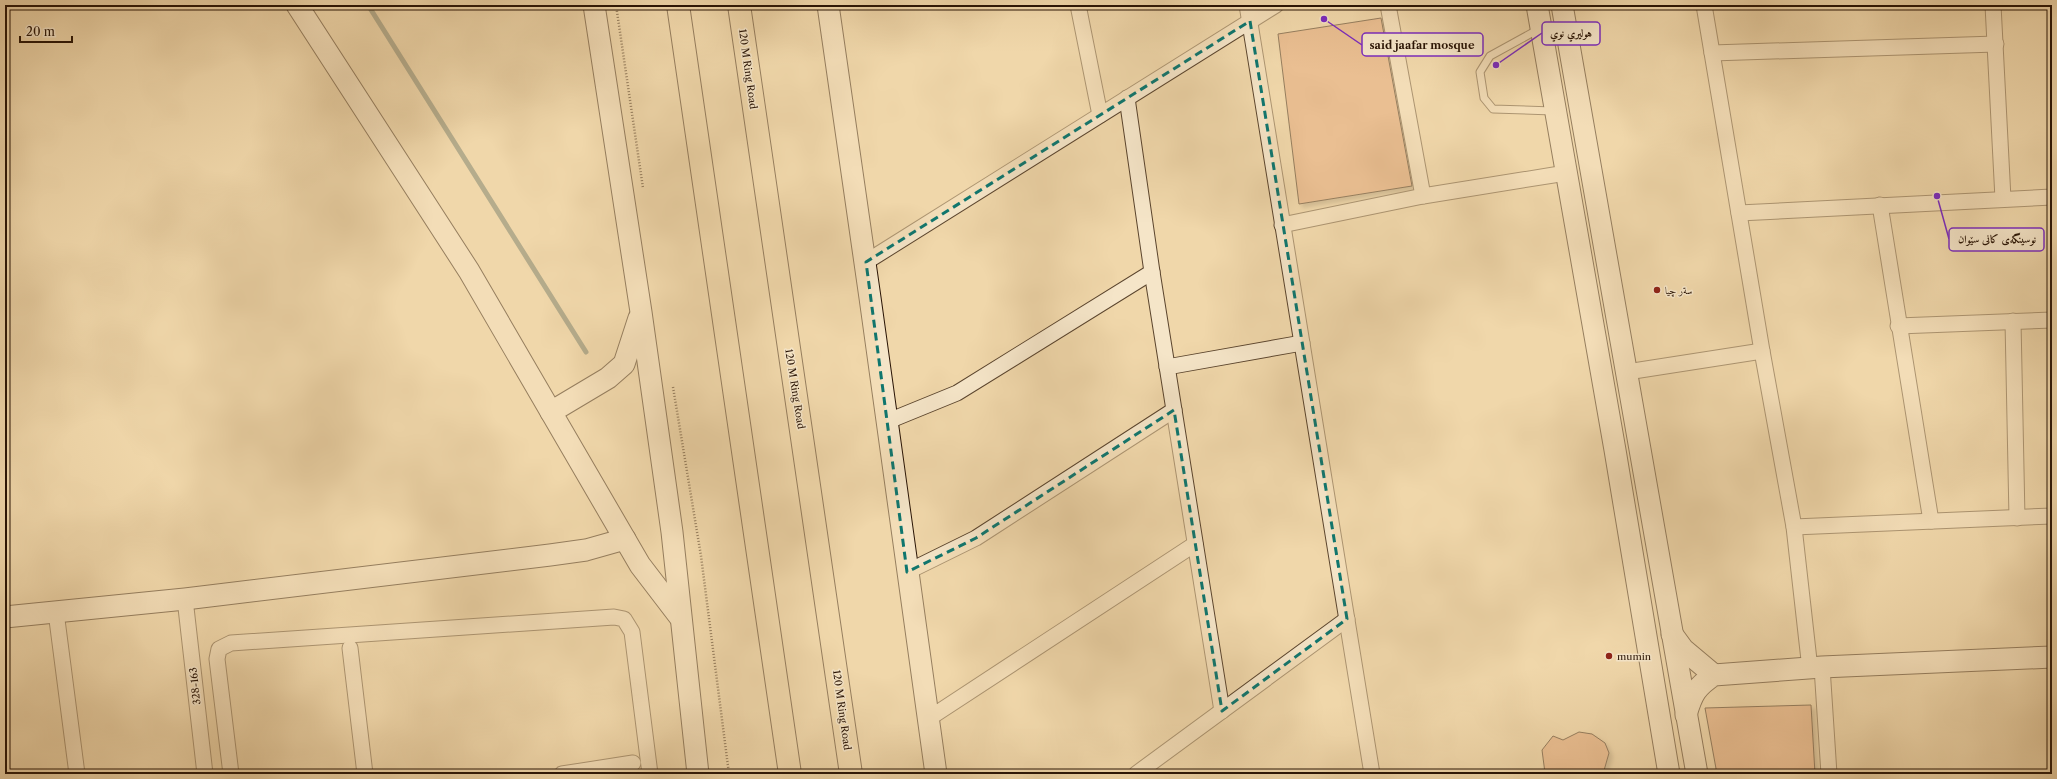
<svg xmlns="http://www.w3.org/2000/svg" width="2057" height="779" viewBox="0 0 2057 779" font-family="'Libre Caslon Text',Amiri,serif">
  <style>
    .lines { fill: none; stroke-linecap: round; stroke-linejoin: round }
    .stream { stroke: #6d7868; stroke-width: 5 }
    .building { fill: #e2a376; stroke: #291405; filter: url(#shadow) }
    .lane-casing { stroke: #5b452e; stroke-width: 9 }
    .street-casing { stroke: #5b452e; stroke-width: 17 }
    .secondary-casing { stroke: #291405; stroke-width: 23 }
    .highway-casing { stroke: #291405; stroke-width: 24 }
    .path { stroke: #291405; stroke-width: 2.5; stroke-dasharray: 1 2; stroke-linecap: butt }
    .lane { stroke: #f5e5c8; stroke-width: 7 }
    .street { stroke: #f5e5c8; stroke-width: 15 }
    .secondary { stroke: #f5e5c8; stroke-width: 21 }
    .highway { stroke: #f0d7aa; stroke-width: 22 }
    .marked { fill: none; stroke: #0f766e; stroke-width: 3; stroke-dasharray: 8 5; stroke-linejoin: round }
    .poi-dot { fill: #8f2418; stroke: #f5e5c8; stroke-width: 1.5 }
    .labels { text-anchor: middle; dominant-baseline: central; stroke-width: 3; stroke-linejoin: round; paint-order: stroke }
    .street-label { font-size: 10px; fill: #291405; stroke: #f5e5c8 }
    .poi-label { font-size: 10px; fill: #291405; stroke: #f5e5c8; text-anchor: start }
    .leader { fill: none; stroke: #7b2cbf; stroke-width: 1.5 }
    .callout-dot { fill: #7b2cbf; stroke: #f5e5c8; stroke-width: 1.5 }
    .callout { fill: #f5e5c8; stroke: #7b2cbf; stroke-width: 1.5 }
    .callout-label { font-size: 11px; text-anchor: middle; font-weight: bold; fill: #291405 }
  </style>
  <defs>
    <filter id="shadow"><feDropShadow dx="3.5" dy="3.5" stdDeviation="2" flood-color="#0004"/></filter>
  </defs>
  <rect width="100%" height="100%" fill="#f0d7aa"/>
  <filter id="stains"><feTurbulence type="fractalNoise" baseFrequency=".005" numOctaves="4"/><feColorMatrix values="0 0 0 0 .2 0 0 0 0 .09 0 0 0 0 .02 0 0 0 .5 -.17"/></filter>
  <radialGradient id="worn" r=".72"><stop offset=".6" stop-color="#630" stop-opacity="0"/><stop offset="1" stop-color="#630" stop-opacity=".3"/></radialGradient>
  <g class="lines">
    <path class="stream" d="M368 5 586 352"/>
  </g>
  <g class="building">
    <path d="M1381 18 1412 186 1299 204 1278 34Z"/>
    <path d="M1811 705 1815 774H1717L1705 708Z"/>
    <path d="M1579 732 1592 734 1605 743 1609 753 1603 774 1545 773 1542 750 1553 736 1563 740Z"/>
  </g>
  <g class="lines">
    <defs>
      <path id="lane" d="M1539 29 1490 56 1480 72 1484 98 1493 109 1553 111"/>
      <g id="street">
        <path d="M1078 5 1100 115"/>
        <path d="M1247 5 1372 774"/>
        <path d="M1388 5 1423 196"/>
        <path d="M1704 5 1762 351 1794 527 1810 669"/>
        <path d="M1993 5 2003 199"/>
        <path d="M1712 53 1996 44"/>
        <path d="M1127 98 1152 272 1222 711"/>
        <path d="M1880 205 1931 521"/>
        <path d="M1739 213 2052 197"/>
        <path d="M1282 225 1423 196 1566 173"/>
        <path d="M866 262 1276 5"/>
        <path d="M2013 321 2017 518"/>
        <path d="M1898 326 2052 320"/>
        <path d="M1167 367 1302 343"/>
        <path d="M1627 372 1762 351"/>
        <path d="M886 422 957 393 1152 272"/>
        <path d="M1794 527 2052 516"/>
        <path d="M907 572 976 538 1174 410"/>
        <path d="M185 599 205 774"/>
        <path d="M56 612 77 774"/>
        <path d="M350 648 365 774"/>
        <path d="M1822 667 1829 774"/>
        <path d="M928 719 1195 544"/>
        <path d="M231 774 217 659 219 649 231 643 614 617 624 619 632 632 650 774"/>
        <path d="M562 774 633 763"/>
        <path d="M1136 774 1347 619"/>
      </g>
      <g id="secondary">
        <path d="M297 5 469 271 640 565 679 616"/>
        <path d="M594 5 641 312 672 532 698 774"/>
        <path d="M828 5C866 261 900 518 936 774"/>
        <path d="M1537 5 1615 450 1669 774"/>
        <path d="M1562 5 1697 774"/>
        <path d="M551 412 608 378 624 364 639 318"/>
        <path d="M5 617 185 599 550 555 586 550 625 539"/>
        <path d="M1672 634 1683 649 1714 675"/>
        <path d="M1686 715C1692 694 1696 687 1714 675L1822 667 2052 657"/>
      </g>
      <g id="highway">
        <path d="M678 5 790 774"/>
        <path d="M739 5 851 774"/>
      </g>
    </defs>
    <use href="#lane" class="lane-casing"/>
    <use href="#street" class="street-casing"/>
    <use href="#secondary" class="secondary-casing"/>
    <use href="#highway" class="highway-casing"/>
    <g class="path">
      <path d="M616 5 643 188"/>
      <path d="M673 387 701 556 729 774"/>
    </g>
    <use href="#lane" class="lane"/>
    <use href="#street" class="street"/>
    <use href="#secondary" class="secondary"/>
    <use href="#highway" class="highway"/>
  </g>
  <path d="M0 0H2057V779H0ZM1250 21 1347 619 1222 711 1174 410 976 538 907 572 866 262Z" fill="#f0d7aa" fill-opacity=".55" fill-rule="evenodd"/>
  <path class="marked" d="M1250 21 1347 619 1222 711 1174 410 976 538 907 572 866 262Z"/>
  <g class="poi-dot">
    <circle cx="1657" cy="290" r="4"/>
    <circle cx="1609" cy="656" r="4"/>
  </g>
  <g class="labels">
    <g class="street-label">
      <text transform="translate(748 69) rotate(82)">120 M Ring Road</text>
      <text transform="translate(795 389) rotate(81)">120 M Ring Road</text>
      <text transform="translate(195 686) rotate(-96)">328-163</text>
      <text transform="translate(842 710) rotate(82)">120 M Ring Road</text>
    </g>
    <g class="poi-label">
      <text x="1665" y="290">سةر چيا</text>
      <text x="1617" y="656">mumin</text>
    </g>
  </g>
  <path class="leader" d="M1496 65L1542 33M1324 19L1362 45M1937 196L1949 239"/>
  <g class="callout-dot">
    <circle cx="1496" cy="65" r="4"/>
    <circle cx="1324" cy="19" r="4"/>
    <circle cx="1937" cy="196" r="4"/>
  </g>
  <g class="callout">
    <rect x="1542" y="22" width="58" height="23" rx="4"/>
    <rect x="1362" y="33" width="121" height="23" rx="4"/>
    <rect x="1949" y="228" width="95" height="23" rx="4"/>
  </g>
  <g class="callout-label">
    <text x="1571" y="37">هوليري نوي</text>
    <text x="1422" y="49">said jaafar mosque</text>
    <text x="1997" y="243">نوسینگەی کانی سێوان</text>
  </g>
  <rect width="2057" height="779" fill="none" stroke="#f0d7aa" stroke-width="20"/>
  <rect x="6" y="6" width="2045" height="767" fill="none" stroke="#291405" stroke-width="2"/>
  <rect x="10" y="10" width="2037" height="759" fill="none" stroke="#291405"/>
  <path d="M20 36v6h52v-6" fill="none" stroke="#291405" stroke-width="2"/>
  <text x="26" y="36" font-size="12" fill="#291405" stroke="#f5e5c8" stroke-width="3" paint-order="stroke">20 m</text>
  <rect width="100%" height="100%" filter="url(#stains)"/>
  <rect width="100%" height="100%" fill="url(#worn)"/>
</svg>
